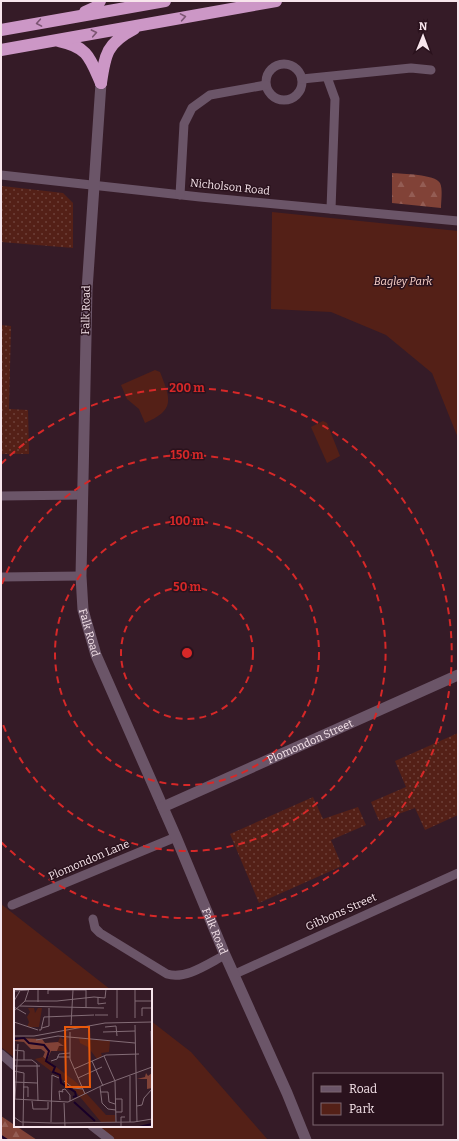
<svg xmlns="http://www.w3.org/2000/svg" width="459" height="1141" viewBox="0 0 459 1141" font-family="Bitter,serif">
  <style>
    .grass { fill: url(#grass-dots) }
    .forest { fill: url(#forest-firs) }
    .park { fill: #542017 }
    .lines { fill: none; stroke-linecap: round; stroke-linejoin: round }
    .stream { stroke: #180027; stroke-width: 2.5 }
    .minor { stroke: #6b5568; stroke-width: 9 }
    .tertiary { stroke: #6b5568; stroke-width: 11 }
    .motorway { stroke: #cc97c6; stroke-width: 12 }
    .oneway { stroke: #7b5472 }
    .ring { fill: none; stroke: #d62828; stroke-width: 2; stroke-dasharray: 7 5 }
    .labels { text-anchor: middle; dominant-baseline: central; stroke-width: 3; stroke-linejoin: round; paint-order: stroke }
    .street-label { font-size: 11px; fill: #f7e5ec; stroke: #2a121d }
    .park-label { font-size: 11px; font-style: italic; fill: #fdd4cb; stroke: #2a121d }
    .inset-river { fill: none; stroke: #180027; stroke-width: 2 }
    .inset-road { fill: none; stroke: #836c76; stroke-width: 1 }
    .view { fill: #e8590c; fill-opacity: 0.15; stroke: #e8590c; stroke-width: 2 }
    .inset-edge { fill: none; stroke: #f7e5ec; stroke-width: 2 }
    .centre { fill: #d62828; stroke: #2a121d; stroke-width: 2 }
    .ring-label { font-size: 12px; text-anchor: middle; font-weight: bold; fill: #d62828; stroke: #2a121d; stroke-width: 3; stroke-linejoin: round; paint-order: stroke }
  </style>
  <defs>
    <pattern id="grass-dots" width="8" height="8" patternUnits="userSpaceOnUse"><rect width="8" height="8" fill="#542017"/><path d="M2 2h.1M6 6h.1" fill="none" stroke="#6d4039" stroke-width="1.8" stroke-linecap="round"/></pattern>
    <pattern id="forest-firs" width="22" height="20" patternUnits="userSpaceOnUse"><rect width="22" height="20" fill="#814237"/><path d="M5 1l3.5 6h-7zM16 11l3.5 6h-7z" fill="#945d54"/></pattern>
  </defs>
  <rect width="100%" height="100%" fill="#351b27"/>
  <g class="grass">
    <path d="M2 186 63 193 73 203V248L1 242Z"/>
    <path d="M1 325 11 326 9 409 28 410 29 454H1Z"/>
    <path d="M458 733V815L425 830 415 808 379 821 371 802 406 787 395 761Z"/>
    <path d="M313 797 323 819 358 807 366 825 331 840 342 866 259 903 230 834Z"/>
  </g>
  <g class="forest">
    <path d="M392 173C402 174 435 174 440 183 443 189 441 201 441 208L392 203Z"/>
    <path d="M1 1116 37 1140H1Z"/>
  </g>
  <g class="park">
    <path d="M272 212 458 231V438L432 373 386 335 331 312 271 309Z"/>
    <path d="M155 370 160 372C171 400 175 410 145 423L139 409 127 399 121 385Z"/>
    <path d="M323 421 327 423 340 456 327 463 311 427Z"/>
    <path d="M1 904 111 990H15V1058L1 1047Z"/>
    <path d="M151 1021 191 1052 268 1140H112L99 1126H151Z"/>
  </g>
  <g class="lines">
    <path class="stream" d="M1 1136 7 1140"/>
    <g class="minor">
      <circle cx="284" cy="82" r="18"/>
      <path d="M327 77 335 99 331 209"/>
      <path d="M302 79 411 68 431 70"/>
      <path d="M1 175 200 197 458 221"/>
      <path d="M180 195 184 124 192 108 210 95 266 85"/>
      <path d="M1 496 83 495"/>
      <path d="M1 577 81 576"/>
      <path d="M12 905 176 837"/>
      <path d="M93 919 95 928 100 933 167 974C186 980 209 963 225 955"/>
      <path d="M235 974 458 873"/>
      <path d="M1 1054 15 1066"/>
      <path d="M92 1126 110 1140"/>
    </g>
    <g class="tertiary">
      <path id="s1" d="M101 83 87 290 81 576 83 610 96 655 176 837 225 955 287 1093 306 1140"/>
      <path id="s2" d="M163 807 458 675"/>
    </g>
    <g class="motorway">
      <path d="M85 12 96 7 100 1"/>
      <path d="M1 30 165 1"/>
      <path d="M59 41C88 47 90 58 101 83"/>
      <path d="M1 50 276 1"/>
      <path d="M101 83C105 54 107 43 134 29"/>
    </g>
  </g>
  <defs><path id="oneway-chevron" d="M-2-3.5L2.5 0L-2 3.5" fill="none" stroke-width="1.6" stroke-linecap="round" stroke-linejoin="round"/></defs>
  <g class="oneway">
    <use href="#oneway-chevron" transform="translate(183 17) rotate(-10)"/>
    <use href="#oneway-chevron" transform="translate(39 23) rotate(170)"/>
    <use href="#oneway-chevron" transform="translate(94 33) rotate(-11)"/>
  </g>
  <g class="ring">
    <circle cx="187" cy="653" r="66"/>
    <circle cx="187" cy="653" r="132"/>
    <path d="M2 584A198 198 0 1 1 2 722"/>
    <path d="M1 464A265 265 0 1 1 1 842"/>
  </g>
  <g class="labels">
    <g class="street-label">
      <text transform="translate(230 187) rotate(6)">Nicholson Road</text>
      <text transform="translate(86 310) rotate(-89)">Falk Road</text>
      <text stroke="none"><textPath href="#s1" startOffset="551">Falk Road</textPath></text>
      <text stroke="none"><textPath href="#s2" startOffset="161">Plomondon Street</textPath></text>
      <text transform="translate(89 860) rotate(-23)">Plomondon Lane</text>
      <text transform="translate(341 912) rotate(-24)">Gibbons Street</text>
      <text stroke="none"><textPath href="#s1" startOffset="875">Falk Road</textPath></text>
    </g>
    <g class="park-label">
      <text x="403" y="281">Bagley Park</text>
    </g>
  </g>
  <g transform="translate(14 989)">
    <rect width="138" height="138" fill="#351b27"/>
    <path d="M46 48 49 50 55 49 51 52 53 62H43L44 57 49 58 44 53Z" fill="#542017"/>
    <path d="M0 49 28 50 31 54 44 53 50 57H45L43 62H37L33 71 29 68 31 63 27 60H17L10 53 0 52ZM132 84 134 87 138 84V99L133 100V90H123L131 88Z" fill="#814237"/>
    <path d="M14 19H20L21 24 24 19H28L25 38H13L15 33 13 28 16 23ZM65 49 96 52 95 63 87 64 88 67 83 70 74 58 66 54ZM29 68 62 93 92 126H101V133H87L57 97 21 70Z" fill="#542017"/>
    <path class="inset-river" d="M0 50 10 49 15 54 30 56 35 62 32 72 41 78 39 83 46 86 47 94 61 103 62 107 59 108M60 113 81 132M125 138 138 135"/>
    <path class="inset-road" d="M24 0V13M103 0V29M121 0V29M0 2 15 1M34 5V1H72V19M84 8V15L92 14M0 12 7 0M11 12H43L80 8 91 9 92 0M121 12H138M6 17 90 19M0 18 12 25M0 22 11 12 15 0M81 26H94M128 27V19H138V12M0 33 24 41M57 36 59 1M121 36 123 133M91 38 102 37 103 47M28 39 35 37V19M25 41H27L30 28 80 26M137 42 138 78M56 43V70L71 105M89 43 121 42M0 47H20L91 34 138 33M22 51 44 47 121 54M0 61 10 62V71M90 67 101 92 102 133M43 68H56M0 71H18L23 75 24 112M37 72 43 70 45 65 56 64M78 72 89 97M0 77H26M60 80 92 66 125 65M0 82 10 84 9 138M116 87V133M64 89 88 78M50 92 59 99 69 100M0 93 23 94M9 98H14V108M86 98 88 114 94 120 102 121M87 103H94L95 113 101 115M0 110 54 113 89 96 138 78M1 110 4 55M101 110H108V123H102M46 111 45 102 49 103 48 101 51 100 56 106V112M18 112 19 120H34V113M50 114 51 138M123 117 128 116 130 109 138 100M0 128 7 133 41 134 120 133 138 130M37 133 38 86 45 89M107 138V128H111"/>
    <path class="view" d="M51 38H75L76 98H52Z"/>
    <rect width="138" height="138" class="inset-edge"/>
  </g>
  <circle cx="187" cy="653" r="6" class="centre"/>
  <g class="ring-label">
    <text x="187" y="392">200 m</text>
    <text x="187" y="459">150 m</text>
    <text x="187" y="525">100 m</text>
    <text x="187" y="591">50 m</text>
  </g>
  <rect width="459" height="1141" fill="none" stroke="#f7e5ec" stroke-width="4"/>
  <rect x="313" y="1073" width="130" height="52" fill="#2a121d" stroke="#7c6670"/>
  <rect x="321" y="1086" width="20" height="6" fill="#6b5568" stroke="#7c6670"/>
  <text x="349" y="1093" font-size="12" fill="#f7e5ec">Road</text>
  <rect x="321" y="1103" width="20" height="12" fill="#542017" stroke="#7c6670"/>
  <text x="349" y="1113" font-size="12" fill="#f7e5ec">Park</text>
  <g transform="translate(423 36) rotate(1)" stroke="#2a121d" stroke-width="3" paint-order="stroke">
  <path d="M0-3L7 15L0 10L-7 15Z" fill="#f7e5ec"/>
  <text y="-6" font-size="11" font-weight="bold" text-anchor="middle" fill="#f7e5ec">N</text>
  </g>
</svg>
